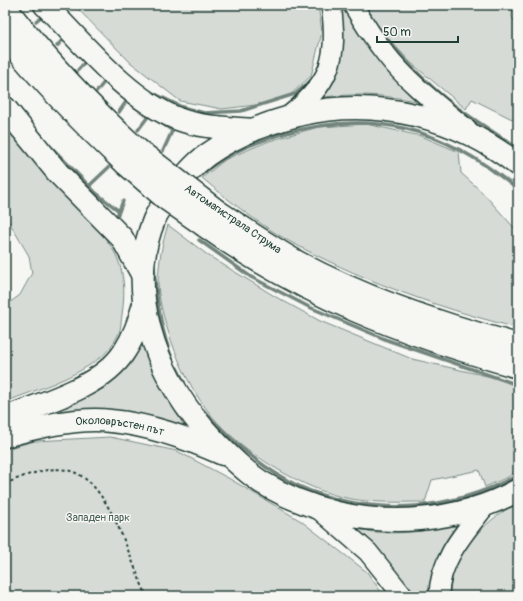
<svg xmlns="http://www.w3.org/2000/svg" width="523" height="601" viewBox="0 0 523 601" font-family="Pangolin,sans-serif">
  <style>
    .green { fill: #d6dbd6; stroke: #7a8c85 }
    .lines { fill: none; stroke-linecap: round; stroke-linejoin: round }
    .stream { stroke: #72847d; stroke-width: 3.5 }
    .secondary-casing { stroke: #1f3d34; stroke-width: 22 }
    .highway-casing { stroke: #1f3d34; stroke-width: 25 }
    .path { stroke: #1f3d34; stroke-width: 2; stroke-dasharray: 3 3; stroke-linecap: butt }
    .secondary { stroke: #f6f6f2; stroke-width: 19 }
    .highway { stroke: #f6f6f2; stroke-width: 22 }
    .highway-bridge-casing { stroke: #1f3d34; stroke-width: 25; stroke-linecap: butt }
    .highway-bridge { stroke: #f6f6f2; stroke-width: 22 }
    .labels { text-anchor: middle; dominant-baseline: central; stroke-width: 3; stroke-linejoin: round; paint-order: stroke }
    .street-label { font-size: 11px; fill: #1f3d34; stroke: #f6f6f2 }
    .park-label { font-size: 11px; fill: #445d54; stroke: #f6f6f2 }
  </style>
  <rect width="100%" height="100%" fill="#f6f6f2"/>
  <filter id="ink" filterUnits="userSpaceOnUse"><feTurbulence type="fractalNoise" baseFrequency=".025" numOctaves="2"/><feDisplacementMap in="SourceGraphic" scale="8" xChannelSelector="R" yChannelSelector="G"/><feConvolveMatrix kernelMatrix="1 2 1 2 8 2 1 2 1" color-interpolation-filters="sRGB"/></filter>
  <g filter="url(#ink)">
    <g class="green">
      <path d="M74 5H318L322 32 311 76 290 95 256 105 222 109 180 101 130 62Z"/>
      <path d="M338 5H347L432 105C394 95 356 92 318 98Z"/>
      <path d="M366 5H513L512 17 518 28V122L472 99 466 109 410 62 379 28Z"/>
      <path d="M366 124 421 136 459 152 461 173 483 193 518 232V328C445 310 369 283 302 248 266 230 233 204 202 178L226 159 269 141 318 127Z"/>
      <path d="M5 125C25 150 46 175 68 198 106 239 131 254 122 315 121 321 121 328 119 333 116 340 107 353 101 357 73 379 38 389 5 402V306L20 295 32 273 29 256 5 215Z"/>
      <path d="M168 225 209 256 276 297 320 321 412 359 518 383V470L508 477 485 487 479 470 432 480 425 502C396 502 367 504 338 496 296 485 240 450 212 416 193 394 179 364 170 337 164 319 158 299 158 281 159 261 162 243 168 225Z"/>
      <path d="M143 342 160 386 186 429 83 412 38 414 113 373Z"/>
      <path d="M110 437 177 451 230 479 301 521 367 572 384 596H5V449L35 441Z"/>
      <path d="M518 503V596H449C451 586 452 572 457 563 469 538 493 515 518 503Z"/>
      <path d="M458 524C441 544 430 569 430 596H409L353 528C387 537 425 532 458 524Z"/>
    </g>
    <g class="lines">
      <g class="stream">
        <path d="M36 21 43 15"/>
        <path d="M376 25C399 55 424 82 455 106 475 121 497 134 518 149"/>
        <path d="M57 46 65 37"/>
        <path d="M78 70 87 60"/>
        <path d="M97 91 106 80"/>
        <path d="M5 92 13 102"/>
        <path d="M155 94 182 107 204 113 241 111 295 94 314 78"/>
        <path d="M119 112 128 99"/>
        <path d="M159 121 173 131"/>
        <path d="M138 130 150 114"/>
        <path d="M52 148 95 192 119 211"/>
        <path d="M163 151 173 129"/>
        <path d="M201 175C224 155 250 144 279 135 373 107 444 128 518 190"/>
        <path d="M89 186 109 167"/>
        <path d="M117 216 123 201"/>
        <path d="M199 240 251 277 309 307 387 340 518 385"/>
        <path d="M154 266C156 298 161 331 173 361"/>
        <path d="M177 368 184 382"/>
        <path d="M202 409C232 442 268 475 310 491 380 517 453 510 518 475"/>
      </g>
      <defs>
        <g id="secondary">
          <path d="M353 5C363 22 373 38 385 53 408 83 439 106 468 130"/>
          <path d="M286 118C330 84 339 60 331 5"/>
          <path d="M316 507 368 552 403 596"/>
          <path d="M439 596C439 560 465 532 486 505"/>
        </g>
        <g id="highway">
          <path d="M45 5C84 44 126 98 178 119 202 128 229 128 253 130"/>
          <path d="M5 7C46 59 89 106 138 150"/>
          <path d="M5 36C42 82 83 124 126 164"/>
          <path d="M5 108 58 173 122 238 142 274"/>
          <path d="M518 165C458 117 377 97 302 114 269 122 235 135 207 155 193 165 183 178 173 191 166 200 158 210 154 220 125 291 156 373 203 428 220 447 240 468 261 482 307 510 365 524 419 519 453 516 488 507 518 490"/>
          <path d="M217 211C244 229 271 247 299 263 368 300 443 325 518 345"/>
          <path d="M205 226C303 296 403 334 518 367"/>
          <path d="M5 418C42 403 102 387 124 352 134 337 139 321 144 304"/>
          <path id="s1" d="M5 436C36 427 79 417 111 421 151 425 187 438 223 454"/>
        </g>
      </defs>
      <use href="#secondary" class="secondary-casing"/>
      <use href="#highway" class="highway-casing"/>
      <path class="path" d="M5 484C25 475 55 463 76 473 113 491 129 560 147 596"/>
      <use href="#secondary" class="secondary"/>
      <use href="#highway" class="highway"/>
      <defs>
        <g id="highway-bridge">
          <path d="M138 150 217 211"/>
          <path d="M126 164 165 198 205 226"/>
        </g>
      </defs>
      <use href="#highway-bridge" class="highway-bridge-casing"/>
      <use href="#highway-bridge" class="highway-bridge"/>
    </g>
  </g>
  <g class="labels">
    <g class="street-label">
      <text transform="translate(233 219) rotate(34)">Автомагистрала Струма</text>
      <text stroke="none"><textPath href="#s1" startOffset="117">Околовръстен път</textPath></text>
    </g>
    <g class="park-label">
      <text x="98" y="517">Западен парк</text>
    </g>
  </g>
  <rect width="523" height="601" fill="none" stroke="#f6f6f2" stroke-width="20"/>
  <rect x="10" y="10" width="503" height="581" fill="none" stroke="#1f3d34" stroke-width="1.5" filter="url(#ink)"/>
  <path d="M377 36v6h81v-6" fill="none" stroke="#1f3d34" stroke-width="2"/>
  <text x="383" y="36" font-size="12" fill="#1f3d34" stroke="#f6f6f2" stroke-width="3" paint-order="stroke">50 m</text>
</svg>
